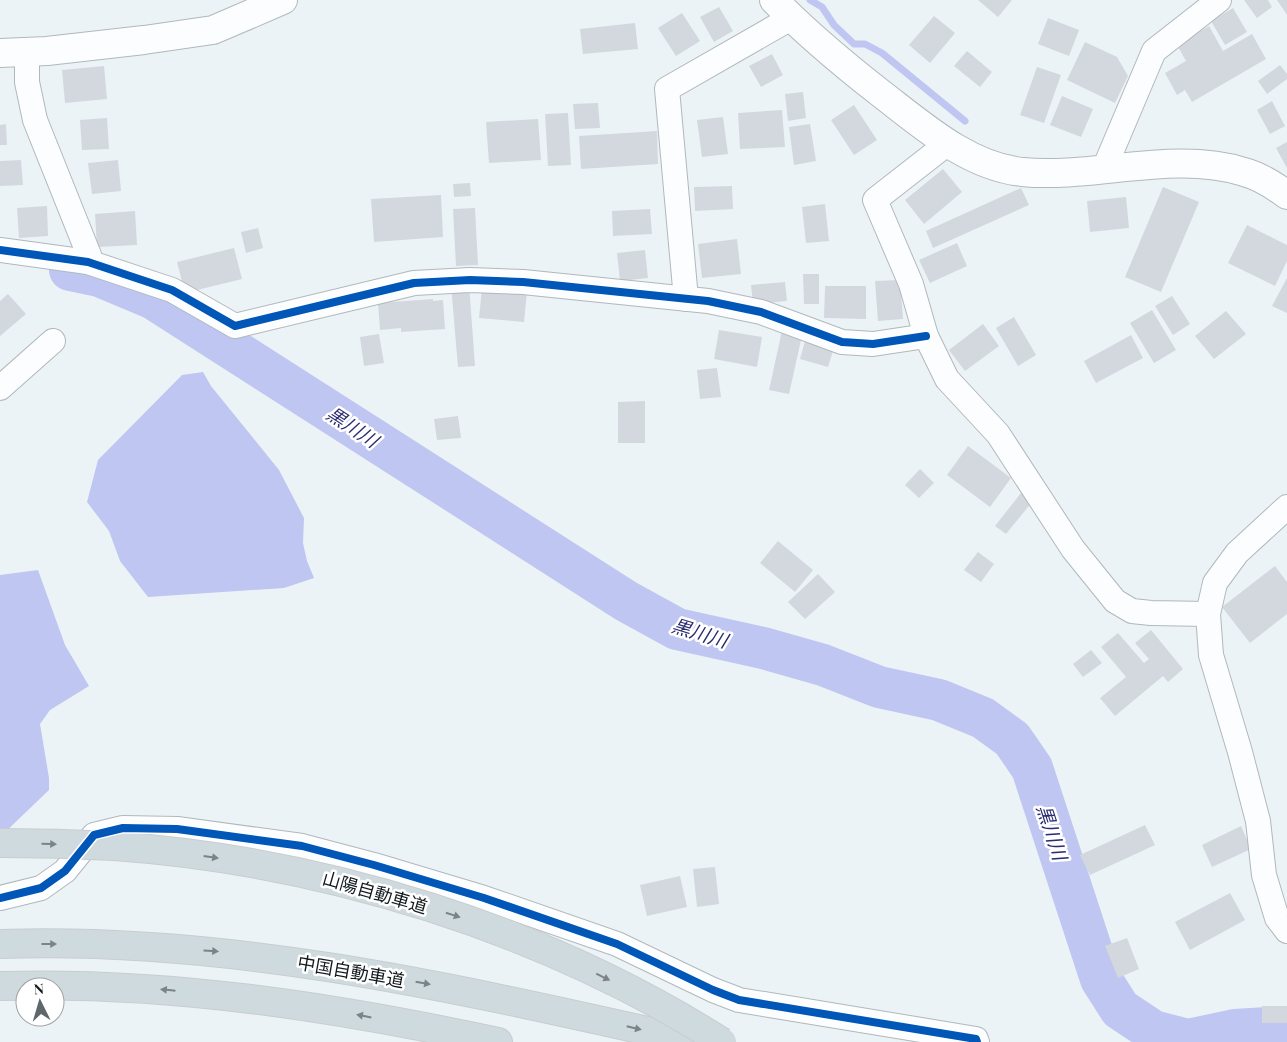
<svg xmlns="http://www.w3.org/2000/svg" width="1287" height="1042" viewBox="0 0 1287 1042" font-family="'Playfair Display','Noto Sans JP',serif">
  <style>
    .water { fill: #bec6f1 }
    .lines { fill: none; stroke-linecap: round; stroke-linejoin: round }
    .stream { stroke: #bec6f1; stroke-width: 7 }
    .river { stroke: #bec6f1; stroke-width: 42 }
    .building { fill: #d3d8de }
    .minor-casing { stroke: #b1b8bc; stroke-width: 26 }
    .tertiary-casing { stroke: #b1b8bc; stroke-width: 30 }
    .motorway-casing { stroke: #c9cdcf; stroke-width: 30 }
    .minor { stroke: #fcfdfe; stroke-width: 24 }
    .tertiary { stroke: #fcfdfe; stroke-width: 28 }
    .motorway { stroke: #cedadd; stroke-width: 28 }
    .motorway-bridge-casing { stroke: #c9cdcf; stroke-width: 30; stroke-linecap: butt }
    .motorway-bridge { stroke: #cedadd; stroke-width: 28 }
    .cycleway-casing { stroke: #fff; stroke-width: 11 }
    .cycleway { stroke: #0057b8; stroke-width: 8 }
    .oneway { fill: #7a8488 }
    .labels { text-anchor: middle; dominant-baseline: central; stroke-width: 5; stroke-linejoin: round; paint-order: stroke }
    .street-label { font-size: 18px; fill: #131b1f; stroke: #fff }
    .water-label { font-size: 19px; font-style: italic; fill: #2b2c70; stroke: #fff }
  </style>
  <rect width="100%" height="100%" fill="#ecf3f7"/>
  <g class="water">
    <path d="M203 372 211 386 279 470 304 518 303 543 307 561 314 578 284 588 148 597 120 561 109 531 87 502 98 460 182 375Z"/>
    <path d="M38 570 65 645 89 686 50 710 40 724 49 778V790L0 837V575Z"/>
  </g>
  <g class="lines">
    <path class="stream" d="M810 0 822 7 834 25 854 44H865L882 53 965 121"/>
    <path class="river" d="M70 270 99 276 154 299 626 601 677 629 763 648 823 665 879 687 939 700 983 718 1012 739 1032 768 1101 979 1120 1009 1153 1031 1188 1040 1235 1030 1268 1028 1287 1030"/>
  </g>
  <g class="building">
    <path d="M978 0H1012L998 17Z"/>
    <path d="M1244 0H1268L1272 7 1257 18Z"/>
    <path d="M1277 0H1287V15Z"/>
    <path d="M719 7 733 31 714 42 700 17Z"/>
    <path d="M1233 8 1247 32 1225 45 1211 21Z"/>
    <path d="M682 13 700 41 676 56 658 28Z"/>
    <path d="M934 16 955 33 930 63 909 45Z"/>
    <path d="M1048 18 1079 30 1069 56 1038 44Z"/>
    <path d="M635 23 638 49 583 54 580 29Z"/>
    <path d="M1209 26 1223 51 1252 34 1266 59 1192 102 1185 90 1177 95 1165 73 1186 61 1177 45Z"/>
    <path d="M1085 42 1117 57 1128 76 1115 103 1067 80Z"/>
    <path d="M967 51 992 72 980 87 954 66Z"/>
    <path d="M772 54 783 75 761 87 749 66Z"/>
    <path d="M1280 65 1287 74V79L1267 94 1258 81Z"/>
    <path d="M104 66 107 99 65 103 62 70Z"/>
    <path d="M1037 67 1061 75 1044 123 1020 115Z"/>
    <path d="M803 92 806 118 788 121 785 94Z"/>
    <path d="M1062 96 1093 109 1081 137 1050 125Z"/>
    <path d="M1272 101 1285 126 1270 134 1257 110Z"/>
    <path d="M598 103 600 128 575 129 573 104Z"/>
    <path d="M854 105 877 140 854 155 831 120Z"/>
    <path d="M782 110 785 147 740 149 738 113Z"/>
    <path d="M568 113 571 165 548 166 545 114Z"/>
    <path d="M723 117 728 154 702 157 697 120Z"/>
    <path d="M107 118 109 149 82 150 80 120Z"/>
    <path d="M538 119 541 160 489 163 486 122Z"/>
    <path d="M6 124 7 145H0V125Z"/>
    <path d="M810 124 816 161 794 165 789 127Z"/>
    <path d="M657 131 658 164 581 169 579 136Z"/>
    <path d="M1287 142V168L1276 148Z"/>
    <path d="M21 160 23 185 0 186V161Z"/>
    <path d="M118 160 121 191 92 194 88 163Z"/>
    <path d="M943 169 962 192 924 224 905 200Z"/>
    <path d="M470 183 471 196 454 197 453 184Z"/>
    <path d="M732 186 733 209 695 211 694 187Z"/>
    <path d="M1163 187 1199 202 1161 292 1125 277Z"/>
    <path d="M1021 188 1029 205 933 248 926 231Z"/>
    <path d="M441 195 443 237 374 242 371 199Z"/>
    <path d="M1126 197 1129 228 1090 232 1087 201Z"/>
    <path d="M825 204 829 241 806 243 802 207Z"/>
    <path d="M47 206 48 236 19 238 17 208Z"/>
    <path d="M475 208 478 265 456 266 453 209Z"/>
    <path d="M650 209 652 234 613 236 612 211Z"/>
    <path d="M135 211 137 245 97 247 95 214Z"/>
    <path d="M1247 225 1287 245V261L1275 286 1228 263Z"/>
    <path d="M258 228 263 248 246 253 241 232Z"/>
    <path d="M737 239 741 274 702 278 698 244Z"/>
    <path d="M957 243 967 266 930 283 919 260Z"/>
    <path d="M234 248 242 279 185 293 177 262Z"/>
    <path d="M645 250 648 278 620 281 617 253Z"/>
    <path d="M803 274H819V304H804Z"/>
    <path d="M1287 278V313L1272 306Z"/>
    <path d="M900 280 903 319 878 321 875 281Z"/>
    <path d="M785 282 787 301 753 304 751 285Z"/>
    <path d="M469 284 475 366 458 367 451 285Z"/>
    <path d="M825 286H866V319L824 318Z"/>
    <path d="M482 288 527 292 524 322 479 318Z"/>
    <path d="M8 294 26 314 0 336V301Z"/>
    <path d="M1172 296 1190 324 1173 335 1155 306Z"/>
    <path d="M433 299V301L443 300 445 329 401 332V328L380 330 378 303Z"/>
    <path d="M1152 310 1176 350 1154 363 1130 323Z"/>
    <path d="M1226 311 1246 334 1214 359 1195 336Z"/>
    <path d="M1014 317 1036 355 1018 366 996 328Z"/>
    <path d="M983 324 999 346 965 371 949 350Z"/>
    <path d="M783 326 803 331 789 394 769 390Z"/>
    <path d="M719 330 762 337 757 367 714 359Z"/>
    <path d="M379 334 384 363 364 366 360 337Z"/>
    <path d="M1131 335 1143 358 1096 383 1084 361Z"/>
    <path d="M806 337 835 344 828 367 800 359Z"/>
    <path d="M717 368 721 397 700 399 697 370Z"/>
    <path d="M645 401V443H618V402Z"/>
    <path d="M458 416 461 438 437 440 434 419Z"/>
    <path d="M968 446 1011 478 990 507 947 475Z"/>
    <path d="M920 469 934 483 919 498 905 485Z"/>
    <path d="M1021 493 1032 502 1006 534 995 526Z"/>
    <path d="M778 541 813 570 795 592 760 563Z"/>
    <path d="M978 552 994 564 981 582 964 570Z"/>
    <path d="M1275 566 1287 582V614L1250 643 1222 607Z"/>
    <path d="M818 574 835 592 805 619 788 602Z"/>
    <path d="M1151 630 1183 669 1168 682 1163 676 1115 716 1100 698 1126 677 1101 647 1118 633 1144 663 1149 659 1135 643Z"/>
    <path d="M1091 650 1102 663 1083 677 1073 664Z"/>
    <path d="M1145 825 1155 845 1090 875 1080 855Z"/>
    <path d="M1241 826 1251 849 1212 867 1202 845Z"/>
    <path d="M715 867 719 904 697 907 693 869Z"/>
    <path d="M680 876 687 907 647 916 640 885Z"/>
    <path d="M1230 893 1245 920 1190 950 1175 922Z"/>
    <path d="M1127 938 1139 969 1118 978 1105 946Z"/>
    <rect x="1262" y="1006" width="25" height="17"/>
  </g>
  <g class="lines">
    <defs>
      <g id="minor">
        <path d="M27 52V82L35 120 89 255 88 262"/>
        <path d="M948 143 875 200 911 284 926 336 947 379 998 434 1073 549 1115 601 1132 611 1151 613 1208 614"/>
        <path d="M1104 169 1154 51 1219 0"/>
        <path d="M0 250 88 262 172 290 235 326 414 283 470 280 523 282 708 301 761 312 842 342 873 344 926 336"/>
        <path d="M686 299 667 89 791 18"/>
        <path d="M0 388 53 341"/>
        <path d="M1287 507 1237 553 1215 583 1208 614 1211 655 1240 752 1258 821 1264 875 1277 918 1287 931"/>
        <path d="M0 898 41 888 65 871 94 835 123 828 177 829 302 846 374 865 484 898 617 944 713 990 739 1000 976 1039 977 1042"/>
      </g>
      <g id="tertiary">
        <path d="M774 0C806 33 842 63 879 92 921 124 967 166 1022 172 1094 179 1174 150 1244 172 1259 176 1275 186 1287 195"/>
        <path d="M0 53 47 51 144 40 213 30 283 0"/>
      </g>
      <g id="motorway">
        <path d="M0 944C237 936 468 991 697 1042"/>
        <path d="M0 986C168 981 335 1007 498 1042"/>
      </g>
    </defs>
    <use href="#minor" class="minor-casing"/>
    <use href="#tertiary" class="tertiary-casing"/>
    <use href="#motorway" class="motorway-casing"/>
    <use href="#minor" class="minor"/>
    <use href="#tertiary" class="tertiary"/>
    <use href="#motorway" class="motorway"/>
    <defs>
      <path id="motorway-bridge" d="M0 843C38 843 76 844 114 846 325 861 544 929 722 1042"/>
    </defs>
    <use href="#motorway-bridge" class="motorway-bridge-casing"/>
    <use href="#motorway-bridge" class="motorway-bridge"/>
    <defs>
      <g id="cycleway">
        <path d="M0 250 88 262 172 290 235 326 414 283 470 280 523 282 708 301 761 312 842 342 873 344 926 336"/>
        <path d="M0 898 41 888 65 871 94 835 123 828 177 829 302 846 374 865 484 898 617 944 713 990 739 1000 976 1039 977 1042"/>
      </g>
    </defs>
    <use href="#cycleway" class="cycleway-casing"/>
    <use href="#cycleway" class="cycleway"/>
  </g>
  <defs><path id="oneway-solid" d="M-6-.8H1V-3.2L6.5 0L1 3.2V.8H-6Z" transform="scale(1.25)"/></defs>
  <g class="oneway">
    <use href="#oneway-solid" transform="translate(49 844) rotate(2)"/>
    <use href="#oneway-solid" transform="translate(211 857) rotate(8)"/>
    <use href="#oneway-solid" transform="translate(453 915) rotate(18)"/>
    <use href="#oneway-solid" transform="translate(49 944)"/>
    <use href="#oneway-solid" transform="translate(211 951) rotate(4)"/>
    <use href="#oneway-solid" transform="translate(603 977) rotate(26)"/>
    <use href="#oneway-solid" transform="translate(423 983) rotate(10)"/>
    <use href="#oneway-solid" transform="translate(168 990) rotate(-174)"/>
    <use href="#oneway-solid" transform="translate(364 1016) rotate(-169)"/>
    <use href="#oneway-solid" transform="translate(634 1028) rotate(13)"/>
  </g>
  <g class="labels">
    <g class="street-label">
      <text transform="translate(375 892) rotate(16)">山陽自動車道</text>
      <text transform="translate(351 971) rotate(10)">中国自動車道</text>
    </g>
    <g class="water-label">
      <text transform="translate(353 426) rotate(33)">黒川川</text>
      <text transform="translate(700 632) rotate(17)">黒川川</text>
      <text transform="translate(1053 832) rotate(72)">黒川川</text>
    </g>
  </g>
  <g transform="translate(40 1002) rotate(355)"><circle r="24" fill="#ffffff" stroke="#a1a4a5"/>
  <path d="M0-4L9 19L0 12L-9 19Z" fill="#5f676b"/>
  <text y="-8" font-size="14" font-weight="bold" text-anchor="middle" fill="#131b1f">N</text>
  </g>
</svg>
